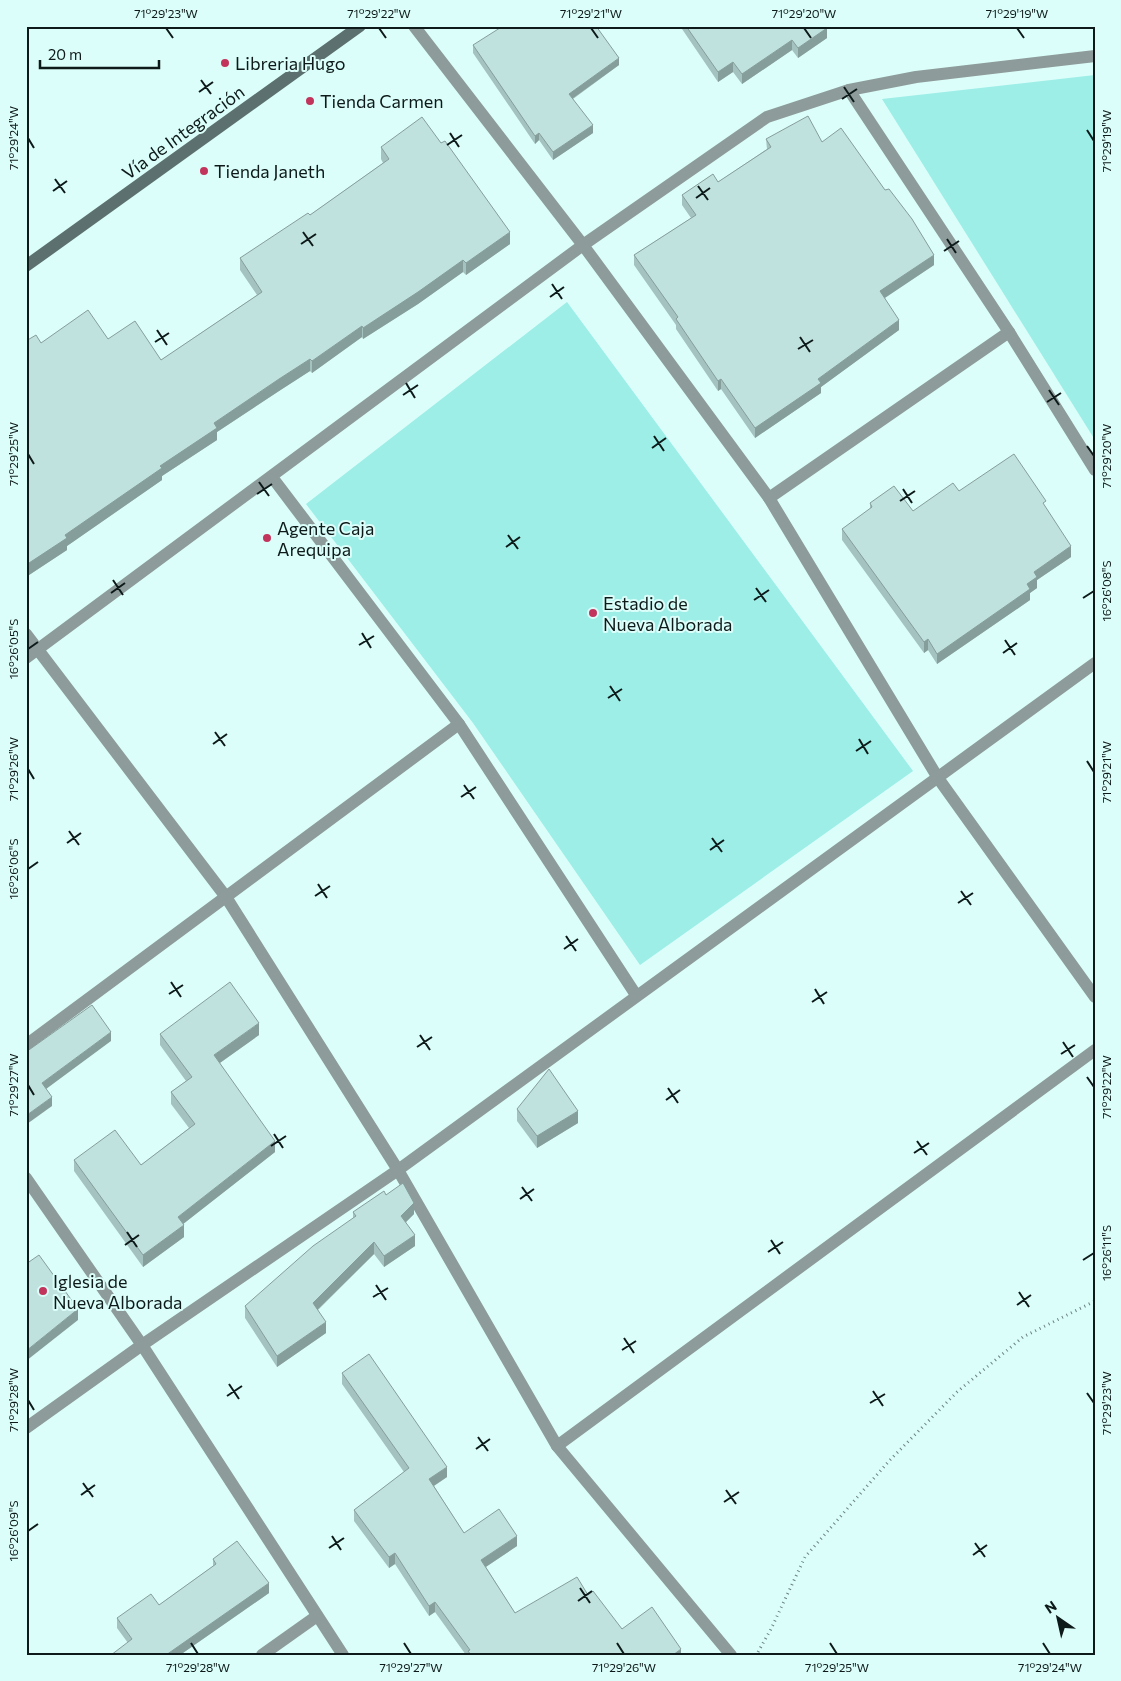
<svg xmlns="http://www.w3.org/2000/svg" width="1121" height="1681" viewBox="0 0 1121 1681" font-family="Commissioner,sans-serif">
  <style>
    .green { fill: #9ceee7 }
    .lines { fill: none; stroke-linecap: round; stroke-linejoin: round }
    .path { stroke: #6c8381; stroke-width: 3; stroke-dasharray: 1 4; stroke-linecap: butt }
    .service { stroke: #8d9c9a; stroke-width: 12 }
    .pedestrian { stroke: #8d9c9a; stroke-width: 12 }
    .minor { stroke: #8d9c9a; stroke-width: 12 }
    .secondary { stroke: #5c716f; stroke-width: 12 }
    .wall { fill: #a4c2bf }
    .shaded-wall { fill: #869e9b }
    .building { fill: #bfe2de; stroke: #869e9b }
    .ticks { fill: none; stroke: #0d1a19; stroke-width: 2 }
    .poi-dot { fill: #c2345c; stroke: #dbfefa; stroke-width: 2 }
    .labels { text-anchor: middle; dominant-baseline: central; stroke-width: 4; stroke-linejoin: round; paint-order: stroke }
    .poi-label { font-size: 18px; fill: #0d1a19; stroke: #dbfefa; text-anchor: start }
    .street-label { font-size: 18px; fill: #0d1a19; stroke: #dbfefa }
    .neatline { fill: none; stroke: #0d1a19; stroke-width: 2 }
    .ticks-label { font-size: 12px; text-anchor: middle; fill: #0d1a19 }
  </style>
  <rect width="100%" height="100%" fill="#dbfefa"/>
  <g class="green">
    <path d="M1095 75V440L882 99Z"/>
    <path d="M567 302 913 771 640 965 473 723 306 504Z"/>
  </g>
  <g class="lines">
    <path class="path" d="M758 1652 771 1629 805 1557 889 1461 957 1392 1023 1337 1095 1301"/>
    <path class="service" d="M272 477 459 724 636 995"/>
    <path class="pedestrian" d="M26 1428 142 1345"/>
    <g class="minor">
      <path d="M414 26 583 245 769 498 938 778 1095 997"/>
      <path d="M849 90 1009 332 1095 470"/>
      <path d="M769 498 1009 332"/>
      <path d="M26 634 226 897 398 1170 557 1446 731 1655"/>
      <path d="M26 658 583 245 767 117 849 90 916 77 1095 56"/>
      <path d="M26 1045 459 724"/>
      <path d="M26 1178 142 1345 343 1655"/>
      <path d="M142 1345 398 1170 1095 663"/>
      <path d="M557 1446 1095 1050"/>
      <path d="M262 1655 317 1616"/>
    </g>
    <path class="secondary" d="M26 266 360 26"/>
  </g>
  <g class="wall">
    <path d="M680 26H825L827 38 798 58 792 50 742 84 733 72 718 82Z"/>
    <path d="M473 45 619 65 573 99 593 133 553 160 539 140 535 144 473 53Z"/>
    <path d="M766 139 822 142 934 265 885 298 899 330 821 387V393L755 438 721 389 718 391 676 329V325L634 265V255L691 218 682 205V195L718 182 767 149Z"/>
    <path d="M381 147 510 244 466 275 463 272 418 304 363 339 362 337 312 373 310 371 279 391 217 432V440L162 476V480L67 546V550L26 577V341L41 343 108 339 161 360 257 295 240 270V258L310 215 383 163 381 159Z"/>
    <path d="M959 491 1046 508 1071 557 1037 580V588L1030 593V600L937 664 928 650 924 653 842 540V529L870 509V503L913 511Z"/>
    <path d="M160 1034 259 1035 220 1063 275 1152 183 1224 184 1237 143 1267 74 1171V1160L141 1165 189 1128 171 1104V1092L186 1081 160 1045Z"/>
    <path d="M517 1109 578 1123 537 1148 517 1121Z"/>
    <path d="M386 1195 414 1214 406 1222 415 1246 384 1267 374 1254 318 1310 326 1333 277 1367 245 1318V1306L353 1219V1212Z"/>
    <path d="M342 1373 447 1477 434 1486 464 1533 517 1546 486 1567 515 1613 588 1595 622 1629 681 1655H466L435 1612 429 1616 395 1564 389 1568 354 1521V1510L404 1472 342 1384Z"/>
    <path d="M213 1559 269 1593 180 1655H111L128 1643 117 1628V1618L159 1605 213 1566Z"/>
  </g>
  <g class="shaded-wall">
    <path d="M827 28V38L798 58V48Z"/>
    <path d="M792 40V50L742 84V74Z"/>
    <path d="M619 58V65L569 101V94Z"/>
    <path d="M733 62V72L718 82V72Z"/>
    <path d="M593 125V133L553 160V152Z"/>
    <path d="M539 133V140L535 144V136Z"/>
    <path d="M510 232V244L466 275V263Z"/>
    <path d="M934 255V265L880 301V291Z"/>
    <path d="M463 260V272L418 304 363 339V328Z"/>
    <path d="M899 320V330L821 387V393L755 438V428L818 379Z"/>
    <path d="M362 326V337L312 373V361Z"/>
    <path d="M310 359V371L279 391 217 432V440L162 476V480L67 546V550L26 577V565L65 535 160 466 214 423 279 379Z"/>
    <path d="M721 379V389L718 391V381Z"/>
    <path d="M1071 546V557L1037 580V588L1030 593V600L937 664V654L1027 584 1034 572Z"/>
    <path d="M928 639V650L924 653V642Z"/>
    <path d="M259 1023V1035L214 1067V1055Z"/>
    <path d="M111 1032V1041L42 1092V1083Z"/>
    <path d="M52 1097V1106L27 1124V1115Z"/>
    <path d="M578 1111V1123L537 1148V1136Z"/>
    <path d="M275 1141V1152L178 1228V1217Z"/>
    <path d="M414 1203V1214L401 1227V1216Z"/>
    <path d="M184 1225V1237L143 1267V1255Z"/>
    <path d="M415 1235V1246L384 1267V1256Z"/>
    <path d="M374 1242V1254L313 1314V1303Z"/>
    <path d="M78 1309V1320L26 1361V1351Z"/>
    <path d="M326 1322V1333L277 1367V1356Z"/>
    <path d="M447 1467V1477L429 1489V1479Z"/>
    <path d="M517 1536V1546L481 1570V1560Z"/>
    <path d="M395 1553V1564L389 1568V1557Z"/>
    <path d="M269 1583V1593L180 1655H166Z"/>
    <path d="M435 1602V1612L429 1616V1606Z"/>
    <path d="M681 1649V1655H673Z"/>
  </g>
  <g class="building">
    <path d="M503 26H596L619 58 569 94 593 125 553 152 539 133 535 136 473 45Z"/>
    <path d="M686 26H825L827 28 798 48 792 40 742 74 733 62 718 72Z"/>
    <path d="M808 116 822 142 841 128 885 190 889 189 912 219 934 255 880 291 899 320 818 379 821 383 755 428 721 379 718 381 676 319 678 317 634 255 696 215 682 195 713 174 718 182 771 147 766 139Z"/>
    <path d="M422 117 441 143 445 141 510 232 466 263 463 260 418 292 363 328 362 326 312 361 310 359 279 379 214 423 217 428 160 466 162 468 65 535 67 538 26 565V341L36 335 41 343 88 310 108 339 135 321 161 360 262 292 240 258 308 213 310 215 389 159 381 147Z"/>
    <path d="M1014 454 1046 501 1043 503 1071 546 1034 572 1037 577 1027 584 1030 589 937 654 928 639 924 642 842 529 872 507 870 503 894 486 913 511 953 483 959 491Z"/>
    <path d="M230 982 259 1023 214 1055 275 1141 178 1217 184 1225 143 1255 74 1160 115 1130 141 1165 195 1124 171 1092 192 1077 160 1034Z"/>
    <path d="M92 1005 111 1032 42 1083 52 1097 27 1115 26 1052Z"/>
    <path d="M549 1069 578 1111 537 1136 517 1109Z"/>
    <path d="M403 1183 414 1203 401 1216 415 1235 384 1256 374 1242 313 1303 326 1322 277 1356 245 1306 313 1246 356 1216 353 1212 384 1191 386 1195Z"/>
    <path d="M39 1255 78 1309 26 1351V1264Z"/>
    <path d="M369 1354 447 1467 429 1479 464 1533 499 1509 517 1536 481 1560 515 1613 577 1577 588 1595 593 1591 622 1629 652 1607 681 1649 673 1655H471L468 1651 470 1650 435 1602 429 1606 395 1553 389 1557 354 1510 409 1468 342 1373Z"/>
    <path d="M237 1541 269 1583 166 1655H111L132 1639 117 1618 151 1594 159 1605 216 1564 213 1559Z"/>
  </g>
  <path class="ticks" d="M166 28 173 38M379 28 386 38M591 28 598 38M804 28 811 38M1017 28 1024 38M201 80 211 94M844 87 854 102M199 92 213 82M842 99 857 89M1087 130 1094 141M450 133 459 147M28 138 34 148M447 145 462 135M55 179 65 193M698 186 708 200M53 191 67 181M696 198 710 188M303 232 313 246M947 239 956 253M301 244 316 234M944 251 959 241M552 284 562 299M550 297 564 287M157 330 167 345M800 337 810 352M155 342 169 333M798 349 813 340M406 383 415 398M1049 390 1059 405M403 395 418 385M1047 402 1061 393M654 436 664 451M1087 446 1094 456M652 448 666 438M28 454 34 464M259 482 269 496M903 489 912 503M257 494 272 484M900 501 915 491M508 535 518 549M506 547 520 537M113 580 123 595M756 588 766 602M111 593 125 583M1083 598 1094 591M754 600 769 590M362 633 371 648M1005 640 1015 655M359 645 374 636M28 649 38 642M1003 653 1017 643M610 686 620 701M608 698 622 689M215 732 225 746M859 739 868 754M213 744 227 734M856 751 871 741M1087 761 1094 772M28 769 34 779M464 785 474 799M461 797 476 787M69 831 79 845M712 838 722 852M67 843 81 833M710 850 724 840M28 869 38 862M318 884 327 898M961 891 971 905M315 896 330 886M958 903 973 893M566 936 576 951M564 949 578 939M171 982 181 997M815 989 824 1004M169 994 183 985M812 1002 827 992M420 1035 430 1050M1063 1042 1073 1057M417 1047 432 1037M1061 1054 1075 1045M1087 1077 1094 1087M28 1085 34 1095M668 1088 678 1103M666 1100 680 1090M274 1134 283 1148M917 1141 927 1155M271 1146 286 1136M914 1153 929 1143M522 1187 532 1201M520 1199 534 1189M127 1232 137 1247M771 1240 780 1254M125 1245 139 1235M768 1252 783 1242M1083 1260 1094 1253M376 1285 386 1300M1019 1292 1029 1307M373 1297 388 1288M1017 1305 1031 1295M624 1338 634 1353M622 1350 636 1341M229 1384 239 1399M873 1391 883 1406M1087 1393 1094 1403M227 1396 242 1386M28 1400 34 1410M870 1403 885 1394M478 1437 488 1451M476 1449 490 1439M83 1483 93 1497M726 1490 736 1504M81 1495 95 1485M724 1502 739 1492M28 1531 38 1524M332 1536 341 1550M975 1543 985 1557M329 1548 344 1538M973 1555 987 1545M580 1588 590 1603M578 1601 592 1591M191 1643 198 1654M404 1643 411 1654M617 1643 624 1654M830 1643 837 1654M1043 1643 1050 1654"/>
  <g class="poi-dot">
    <circle cx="225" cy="63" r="5"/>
    <circle cx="310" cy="101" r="5"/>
    <circle cx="204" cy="171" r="5"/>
    <circle cx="267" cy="538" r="5"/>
    <circle cx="593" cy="613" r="5"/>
    <circle cx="43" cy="1291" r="5"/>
  </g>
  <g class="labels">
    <g class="poi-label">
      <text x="235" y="63">Libreria Hugo</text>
      <text x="320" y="101">Tienda Carmen</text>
      <text x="214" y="171">Tienda Janeth</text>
      <text x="277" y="528">Agente Caja<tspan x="277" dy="21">Arequipa</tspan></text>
      <text x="603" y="603">Estadio de<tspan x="603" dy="21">Nueva Alborada</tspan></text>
      <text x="53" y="1281">Iglesia de<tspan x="53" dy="21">Nueva Alborada</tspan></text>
    </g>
    <g class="street-label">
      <text transform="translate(183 132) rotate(-36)">Vía de Integración</text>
    </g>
  </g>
  <rect width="1121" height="1681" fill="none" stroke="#dbfefa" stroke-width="55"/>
  <g transform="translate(1058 1618) rotate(326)" stroke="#dbfefa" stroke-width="4" paint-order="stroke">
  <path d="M0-4L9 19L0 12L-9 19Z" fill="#0d1a19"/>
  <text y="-8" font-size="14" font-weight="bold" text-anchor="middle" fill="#0d1a19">N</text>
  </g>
  <path d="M40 60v8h119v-8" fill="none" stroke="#0d1a19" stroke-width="2.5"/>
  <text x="48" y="60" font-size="15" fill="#0d1a19" stroke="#dbfefa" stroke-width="4" paint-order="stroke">20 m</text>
  <rect x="28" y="28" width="1066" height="1626" class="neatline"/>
  <g class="ticks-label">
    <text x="166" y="18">71°29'23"W</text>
    <text x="379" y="18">71°29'22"W</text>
    <text x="591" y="18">71°29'21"W</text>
    <text x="804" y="18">71°29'20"W</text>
    <text x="1017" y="18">71°29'19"W</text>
    <text transform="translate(14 138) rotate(-90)" y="4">71°29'24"W</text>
    <text transform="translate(1107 141) rotate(-90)" y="4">71°29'19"W</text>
    <text transform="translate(14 454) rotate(-90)" y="4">71°29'25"W</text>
    <text transform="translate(1107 456) rotate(-90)" y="4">71°29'20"W</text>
    <text transform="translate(1107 591) rotate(-90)" y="4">16°26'08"S</text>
    <text transform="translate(14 649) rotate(-90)" y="4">16°26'05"S</text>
    <text transform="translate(14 769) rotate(-90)" y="4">71°29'26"W</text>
    <text transform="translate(1107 772) rotate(-90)" y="4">71°29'21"W</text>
    <text transform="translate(14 869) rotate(-90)" y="4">16°26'06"S</text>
    <text transform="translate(14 1085) rotate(-90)" y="4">71°29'27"W</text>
    <text transform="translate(1107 1087) rotate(-90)" y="4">71°29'22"W</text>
    <text transform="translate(1107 1253) rotate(-90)" y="4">16°26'11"S</text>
    <text transform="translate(14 1400) rotate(-90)" y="4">71°29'28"W</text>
    <text transform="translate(1107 1403) rotate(-90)" y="4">71°29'23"W</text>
    <text transform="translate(14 1531) rotate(-90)" y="4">16°26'09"S</text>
    <text x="198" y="1672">71°29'28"W</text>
    <text x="411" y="1672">71°29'27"W</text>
    <text x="624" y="1672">71°29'26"W</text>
    <text x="837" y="1672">71°29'25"W</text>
    <text x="1050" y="1672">71°29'24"W</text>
  </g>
</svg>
